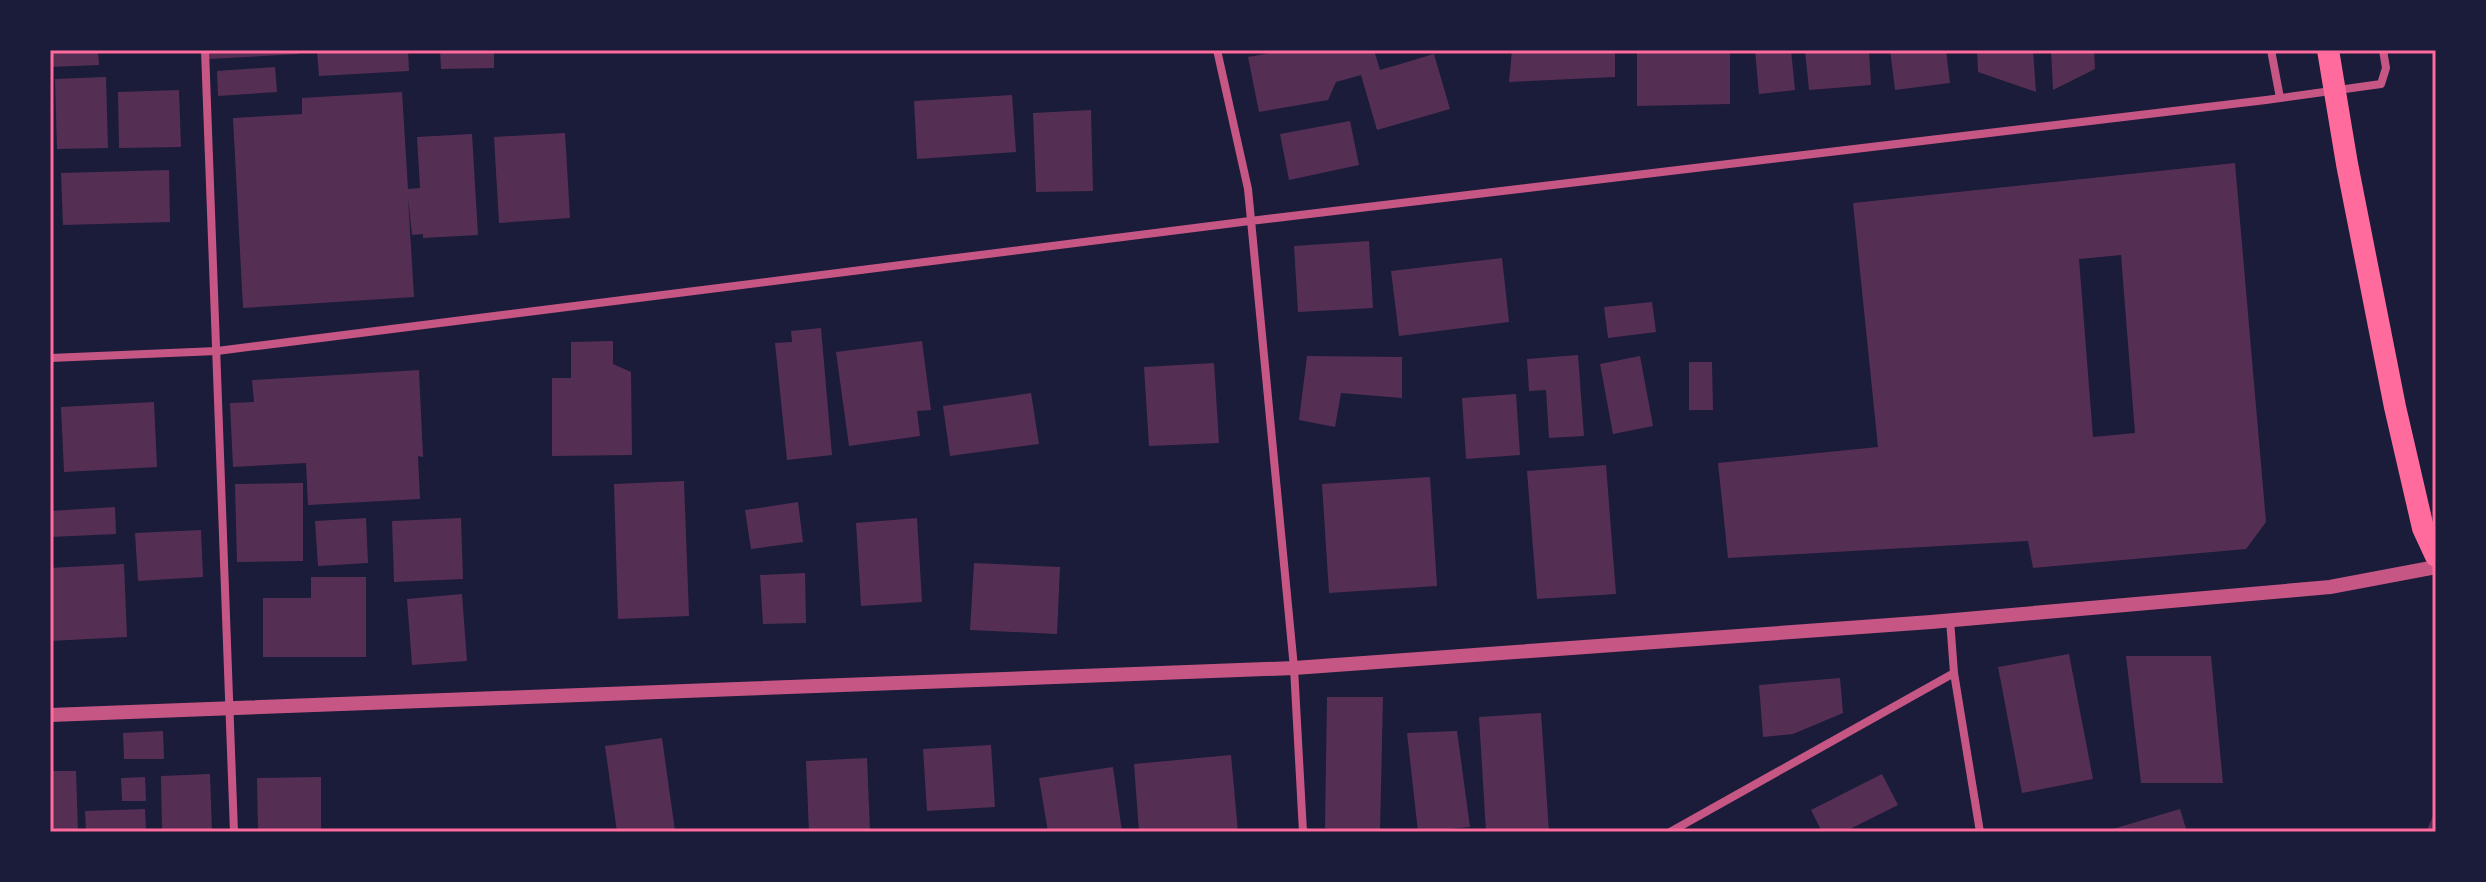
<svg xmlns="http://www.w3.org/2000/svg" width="2486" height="882" viewBox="0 0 2486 882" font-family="'Crimson Pro',serif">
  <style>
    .building { fill: #542f53; fill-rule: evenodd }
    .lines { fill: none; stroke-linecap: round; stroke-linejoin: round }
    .minor { stroke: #c65784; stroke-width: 8 }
    .tertiary { stroke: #c65784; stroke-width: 14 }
    .trunk { stroke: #ff6b9d; stroke-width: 22 }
    .neatline { fill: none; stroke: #ff6b9d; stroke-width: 3 }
  </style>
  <rect width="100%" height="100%" fill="#1b1b3a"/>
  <g class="building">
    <path d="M50 50H98L99 65 50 67Z"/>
    <path d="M208 50H299V54L209 59Z"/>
    <path d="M317 50H408L409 71 319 76Z"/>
    <path d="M440 50H494V68L441 69Z"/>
    <path d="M1287 50H1374L1380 70 1434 54 1450 109 1377 130 1361 75 1336 82 1328 100 1259 112 1248 57Z"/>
    <path d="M1512 50H1615V77L1509 82Z"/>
    <path d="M1637 50H1730V104L1637 106Z"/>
    <path d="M1755 50H1791L1795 90 1759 94Z"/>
    <path d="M1805 50H1869L1871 85 1809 90Z"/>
    <path d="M1890 50H1946L1950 83 1895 90Z"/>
    <path d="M1977 50H2033L2036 92 1978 72Z"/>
    <path d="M2051 50H2094L2095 69 2053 90Z"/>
    <path d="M275 67 277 92 218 96 217 71Z"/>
    <path d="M106 77 108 148 57 149 55 79Z"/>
    <path d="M179 90 181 147 119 148 118 92Z"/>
    <path d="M402 92 408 189 420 188 417 137 472 134 478 235 423 238V234L412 235 408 197 414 297 243 308 233 118 302 114V98Z"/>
    <path d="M1012 95 1016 152 917 159 914 101Z"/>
    <path d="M1091 110 1093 191 1036 192 1033 113Z"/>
    <path d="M1350 121 1359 165 1289 180 1280 134Z"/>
    <path d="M565 133 570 218 499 223 494 137Z"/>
    <path d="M2235 163 2266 522 2246 549 2033 568 2028 541 1728 558 1718 463 1878 447 1853 203ZM2121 255 2135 433 2093 437 2079 259Z"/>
    <path d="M169 170 170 222 63 225 61 173Z"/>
    <path d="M1369 241 1373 308 1298 312 1294 246Z"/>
    <path d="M1502 258 1509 322 1399 336 1391 271Z"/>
    <path d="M1652 302 1656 332 1608 338 1604 307Z"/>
    <path d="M821 328 832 455 787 460 775 343 792 342 791 331Z"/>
    <path d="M613 341V364L631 372 632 455 552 456V378H571V342Z"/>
    <path d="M922 341 931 410 917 411 920 436 849 446 836 352Z"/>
    <path d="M1578 355 1584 436 1549 438 1546 390 1529 391 1527 359Z"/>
    <path d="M1307 356 1402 357V398L1341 393 1335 427 1299 420Z"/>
    <path d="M1640 356 1653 426 1613 434 1600 364Z"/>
    <path d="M1689 362H1712L1713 410H1689Z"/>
    <path d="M1214 363 1219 443 1149 446 1144 367Z"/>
    <path d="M419 370 423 457 418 456 420 499 308 505 306 463 233 467 230 403 254 402 252 380Z"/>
    <path d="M1031 393 1039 444 950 456 943 406Z"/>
    <path d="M1516 394 1520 455 1466 459 1462 398Z"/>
    <path d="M154 402 157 467 64 472 61 407Z"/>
    <path d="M1606 465 1616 594 1537 599 1527 471Z"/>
    <path d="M1430 477 1437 586 1329 593 1322 484Z"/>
    <path d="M684 481 689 616 618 619 614 484Z"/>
    <path d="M303 483V561L237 562 235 484Z"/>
    <path d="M798 502 803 542 751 549 745 510Z"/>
    <path d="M115 507 116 534 50 537V511Z"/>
    <path d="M366 518 368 563 318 566 315 521Z"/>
    <path d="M461 518 463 579 394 582 392 521Z"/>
    <path d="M917 518 922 602 861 606 856 523Z"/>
    <path d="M201 530 203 577 138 581 135 533Z"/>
    <path d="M974 563 1060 567 1057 634 970 630Z"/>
    <path d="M124 564 127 637 50 641V568Z"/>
    <path d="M805 573 806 623 763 624 760 575Z"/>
    <path d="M311 577H366V657H263V598H311Z"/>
    <path d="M462 594 467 661 412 665 407 599Z"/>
    <path d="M2069 654 2093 779 2022 793 1998 667Z"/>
    <path d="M2126 656H2211L2223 783H2141Z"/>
    <path d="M1840 678 1843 713 1793 734 1763 737 1759 685Z"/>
    <path d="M1327 697H1383L1380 832H1339L1325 828Z"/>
    <path d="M1541 713 1549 832H1486L1479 717Z"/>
    <path d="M163 731 164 759H124L123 733Z"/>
    <path d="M1457 731 1470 827 1418 832 1407 733Z"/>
    <path d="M662 738 675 831 617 832 605 746Z"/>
    <path d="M991 745 995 807 927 811 923 749Z"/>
    <path d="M1231 755 1238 832H1139L1134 764Z"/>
    <path d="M867 758 870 832H809L806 761Z"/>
    <path d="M1113 767 1122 832H1048L1039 778Z"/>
    <path d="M50 771H76L78 832H50Z"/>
    <path d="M210 774 212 832H162L161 776Z"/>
    <path d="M1882 774 1898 805 1844 832H1822L1811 810Z"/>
    <path d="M145 777 146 801H122L121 778Z"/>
    <path d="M321 777V832H258L257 778Z"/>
    <path d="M145 809 146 832H86L85 811Z"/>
    <path d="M2180 809 2187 832H2106V831Z"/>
    <path d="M2436 809V832H2426Z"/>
  </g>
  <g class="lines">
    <g class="minor">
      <path d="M205 50 234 832"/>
      <path d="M1217 50 1248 189 1294 668 1303 832"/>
      <path d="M2271 50 2280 98"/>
      <path d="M50 358 217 351 1250 221 2266 100 2381 84 2386 68 2383 50"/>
      <path d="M1950 620 1954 673 1980 832"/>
      <path d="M1670 832 1954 673"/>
    </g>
    <path class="tertiary" d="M50 715 1294 668 1931 622 2330 587 2436 567"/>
    <path class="trunk" d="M2328 50 2347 164 2395 407 2423 528 2436 556"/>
  </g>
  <rect width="2486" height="882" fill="none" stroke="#1b1b3a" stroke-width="104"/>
  <rect x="52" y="52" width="2382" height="778" class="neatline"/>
</svg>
